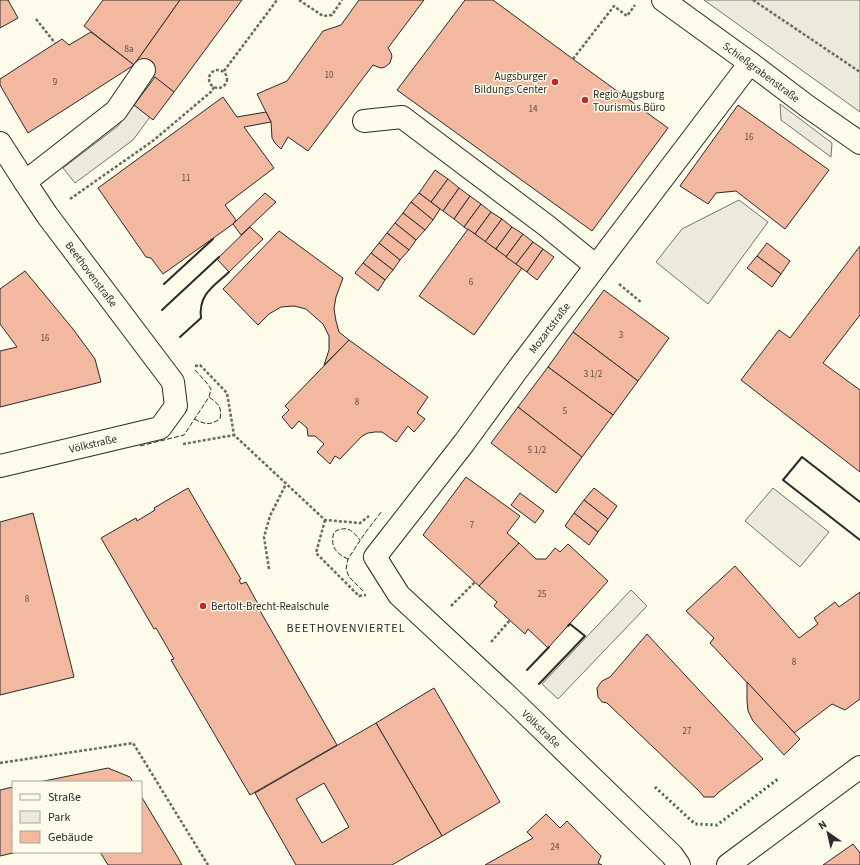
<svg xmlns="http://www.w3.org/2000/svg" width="860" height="865" viewBox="0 0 860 865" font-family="'Source Sans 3',sans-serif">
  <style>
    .green { fill: #ecebdb; stroke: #74746e }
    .parking { fill: #eceadb; stroke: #74746e }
    .building { fill: #f2b8a0; stroke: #2b2b2b; fill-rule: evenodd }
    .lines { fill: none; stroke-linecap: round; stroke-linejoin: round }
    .minor-casing { stroke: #2b2b2b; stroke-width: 24 }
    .major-casing { stroke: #2b2b2b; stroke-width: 24 }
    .path { stroke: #6a6964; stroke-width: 2.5; stroke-dasharray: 3 2; stroke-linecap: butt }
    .minor { stroke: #fdfbea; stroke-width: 22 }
    .major { stroke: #fdfbea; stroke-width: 22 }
    .hedge { stroke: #34623c; stroke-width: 3; stroke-dasharray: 2 3; stroke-linecap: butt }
    .fence { stroke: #2b2b2b; stroke-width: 1; stroke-dasharray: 5 2; stroke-linecap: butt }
    .wall { stroke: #2b2b2b; stroke-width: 2 }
    .poi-dot { fill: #c62828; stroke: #fdfbea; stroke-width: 1.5 }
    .labels { text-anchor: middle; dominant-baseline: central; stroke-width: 3; stroke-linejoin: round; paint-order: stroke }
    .number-label { font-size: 9px; fill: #5d4e48 }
    .street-label { font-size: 11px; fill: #2b2b2b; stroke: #fdfbea }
    .poi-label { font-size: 11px; fill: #2b2b2b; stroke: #fdfbea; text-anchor: start }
    .neighbourhood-label { font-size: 12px; letter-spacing: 1px; fill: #2b2b2b; stroke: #fdfbea }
  </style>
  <rect width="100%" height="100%" fill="#fdfbea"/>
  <path class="green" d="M704 0H860V112Z"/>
  <g class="parking">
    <path d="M780 104 832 143 831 157 781 120Z"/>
    <path d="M134 105 150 117 133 140 75 183 63 168 118 126Z"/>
    <path d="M739 200 768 222 708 304 656 262 682 229Z"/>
    <path d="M773 488 829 532 800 567 745 521Z"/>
    <path d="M631 590 647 606 558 699 542 684Z"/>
  </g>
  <g class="building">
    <path d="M0 0H8L18 18 0 28Z"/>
    <path d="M103 0H180L134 65 84 26Z"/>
    <path d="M180 0H242L174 92 144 70 134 65Z"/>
    <path d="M359 0H424L388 48 391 53 392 56 390 63 385 67 381 68 378 67 373 65 308 151 288 137 281 149 275 143 272 138 271 122 257 94 287 81 323 31 341 25Z"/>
    <path d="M465 0H493L573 59 668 128 592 231 397 90Z"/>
    <path d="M91 32 134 65 28 133 0 85V79L62 39 69 45Z"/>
    <path d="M155 77 174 92 153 120 134 105Z"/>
    <path d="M223 97 237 117 266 112 271 122 244 127 274 168 225 205 236 220 233 224 163 274 151 258 146 257 98 188Z"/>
    <path d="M738 105 829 170 785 229 736 191 716 193 708 204 680 186Z"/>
    <path d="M435 170 448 179 431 202 419 193Z"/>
    <path d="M448 179 459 188 443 211 431 202Z"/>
    <path d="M459 188 470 196 454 219 443 211Z"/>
    <path d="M265 193 276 202 241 235 233 224Z"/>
    <path d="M419 193 440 209 433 220 411 202Z"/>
    <path d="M470 196 481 204 464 227 454 219Z"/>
    <path d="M411 202 433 220 425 230 403 213Z"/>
    <path d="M481 204 491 212 475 234 464 227Z"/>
    <path d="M491 212 502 219 485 242 475 234Z"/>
    <path d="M403 213 425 230 416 240 395 223Z"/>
    <path d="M502 219 512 227 496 249 485 242Z"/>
    <path d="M395 223 416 240 409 250 387 233Z"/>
    <path d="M250 227 263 239 229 272 217 259Z"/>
    <path d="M512 227 523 234 506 257 496 249Z"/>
    <path d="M468 229 522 268 474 335 419 296Z"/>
    <path d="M279 231 343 278 336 297 334 309 336 321 339 332 349 340 324 365 329 350V336L323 324 306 309 294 306 281 307 269 314 258 325 223 289Z"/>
    <path d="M387 233 409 250 400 260 379 243Z"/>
    <path d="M523 234 533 242 516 264 506 257Z"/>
    <path d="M533 242 543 249 527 272 516 264Z"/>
    <path d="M379 243 400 260 393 270 371 253Z"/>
    <path d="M767 243 790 261 781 274 757 256Z"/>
    <path d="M860 246V315L823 363 860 390V472L741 380 779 330 790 338Z"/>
    <path d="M543 249 554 257 537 280 527 272Z"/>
    <path d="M371 253 393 270 385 280 363 263Z"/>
    <path d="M757 256 781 274 772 287 747 268Z"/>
    <path d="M363 263 385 280 378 291 355 273Z"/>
    <path d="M25 271 73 329 95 359 101 382 0 407V351L17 347 0 324V289Z"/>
    <path d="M604 290 669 338 638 381 573 332Z"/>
    <path d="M573 332 638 381 613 415 548 367Z"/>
    <path d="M349 340 428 397 417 413 425 419 414 432 408 426 396 442 382 432H375L368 433 362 436 340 459 335 456 330 464 317 452 324 444 315 436H308L307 428 299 421 292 429 282 417 289 410 285 406Z"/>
    <path d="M548 367 613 415 582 457 518 407Z"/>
    <path d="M518 407 582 457 556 493 491 443Z"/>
    <path d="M466 477 520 516 507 533 519 543 479 586 423 535Z"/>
    <path d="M188 488 241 579 239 580 241 584 246 582 258 604 254 606 256 611 259 609 337 745 250 795 171 660 174 659 156 628 154 629 101 538 136 518 137 521 155 510 154 508Z"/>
    <path d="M594 488 617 506 608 519 584 500Z"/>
    <path d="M520 493 544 511 535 523 511 505Z"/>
    <path d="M584 500 608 519 598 532 574 513Z"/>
    <path d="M33 513 74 677 0 695V522Z"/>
    <path d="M574 513 598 532 589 545 565 526Z"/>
    <path d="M519 543 536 559H546L555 548 560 552 568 544 608 581 548 648 528 629 525 634 494 606 497 602 479 586Z"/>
    <path d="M735 566 799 638 818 624 814 618 835 602 839 607 860 592V699L845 710 832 704 794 733 710 643 714 638 686 611Z"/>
    <path d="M647 634 763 759 719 792 714 797H704L699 791 607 703 602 702 598 697 597 688 602 681 610 677Z"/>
    <path d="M747 682 800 739 784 755 753 721 748 711 747 701Z"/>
    <path d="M434 688 500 802 442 836 376 723Z"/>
    <path d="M376 723 442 836 392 865H296L255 793ZM324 783 349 827 322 843 296 799Z"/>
    <path d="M108 768 130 777 133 782H39Z"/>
    <path d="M13 787V852H17L0 856V790Z"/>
    <path d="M141 796 177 856 182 865H108L100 852H141Z"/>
    <path d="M546 814 560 828 567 821 601 856 598 863 602 865H485L533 838 527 832Z"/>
    <path d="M853 844 860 853V865H823Z"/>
  </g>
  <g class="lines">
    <defs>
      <g id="minor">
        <path d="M364 121 402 117 547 226 596 266"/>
        <path id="s1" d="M0 143 25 182 47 215 173 382 176 406 160 428 0 466"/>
        <path d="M25 182 116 111 144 70"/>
        <path id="s2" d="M679 865 672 855 513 701 399 595 375 557 464 443 515 373 750 63"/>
        <path d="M728 865 860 767"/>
      </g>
      <g id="major">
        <path id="s3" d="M663 0 750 63 807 106 860 143"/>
      </g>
    </defs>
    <use href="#minor" class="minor-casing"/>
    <use href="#major" class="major-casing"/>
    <g class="path">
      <path d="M299 0 323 16 332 15 342 0"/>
      <path d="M753 0 860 72"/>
      <path d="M36 19 55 43"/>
      <path d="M573 59 614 6 627 16 635 5"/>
      <circle cx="218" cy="79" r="9"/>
      <path d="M224 71 277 0"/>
      <path d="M70 199 154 140 212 91 214 87"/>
      <path d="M619 284 642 303"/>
      <path d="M195 366 200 365 227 393 234 435 325 520 360 523 369 516"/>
      <path d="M183 444 234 435"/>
      <path d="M325 520 316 553 359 596 366 595"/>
      <path d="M269 569 264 537 270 516 286 484"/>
      <path d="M451 606 475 582"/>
      <path d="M491 642 510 620"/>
      <path d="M0 763 133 743 208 865"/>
    </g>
    <use href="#minor" class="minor"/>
    <use href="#major" class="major"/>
    <path class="hedge" d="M655 787 695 824 717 825 778 779"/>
    <g class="fence">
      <path d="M194 419C205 424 209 426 220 419 222 407 219 404 209 397"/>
      <path d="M140 446 184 435 209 397 211 389 206 382 195 370"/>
      <path d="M348 559C335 553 330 546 334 532 347 525 352 530 360 540"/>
      <path d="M363 591 349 577 346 569 348 559 365 533 382 511"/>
    </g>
    <g class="wall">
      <path d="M164 284 213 239"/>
      <path d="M162 310 219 257"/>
      <path d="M180 337 201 318C198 294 214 286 229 272"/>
      <path d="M860 502 802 457 783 480 860 540"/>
      <path d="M527 670 549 647"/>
      <path d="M539 684 585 636 570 624 568 626"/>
    </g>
  </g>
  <g class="poi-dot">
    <circle cx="555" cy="82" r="4"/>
    <circle cx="585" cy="100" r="4"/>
    <circle cx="203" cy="606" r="4"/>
  </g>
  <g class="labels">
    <g class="number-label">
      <text x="129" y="49">8a</text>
      <text x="329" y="75">10</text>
      <text x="55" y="82">9</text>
      <text x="533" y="109">14</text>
      <text x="749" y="137">16</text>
      <text x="186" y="178">11</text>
      <text x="471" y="282">6</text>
      <text x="621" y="335">3</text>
      <text x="45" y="338">16</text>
      <text x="593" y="374">3 1/2</text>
      <text x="357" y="402">8</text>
      <text x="565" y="411">5</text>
      <text x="537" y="450">5 1/2</text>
      <text x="472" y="525">7</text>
      <text x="542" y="594">25</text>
      <text x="27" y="599">8</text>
      <text x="794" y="662">8</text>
      <text x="687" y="731">27</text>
      <text x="555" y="847">24</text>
    </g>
    <g class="street-label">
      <text stroke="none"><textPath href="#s3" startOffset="122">Schießgrabenstraße</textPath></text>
      <text stroke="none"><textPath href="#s1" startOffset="160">Beethovenstraße</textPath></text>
      <text stroke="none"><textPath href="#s2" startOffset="722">Mozartstraße</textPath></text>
      <text transform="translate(93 444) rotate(-13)">Völkstraße</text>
      <text transform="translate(541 729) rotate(44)">Völkstraße</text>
    </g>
    <g class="poi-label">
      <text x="547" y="76" text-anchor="end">Augsburger<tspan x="547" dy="13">Bildungs Center</tspan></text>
      <text x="593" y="94">Regio Augsburg<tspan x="593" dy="13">Tourismus Büro</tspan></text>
      <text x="211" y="606">Bertolt-Brecht-Realschule</text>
    </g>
    <g class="neighbourhood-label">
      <text x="346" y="628">BEETHOVENVIERTEL</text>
    </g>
  </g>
  <rect x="12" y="781" width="130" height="72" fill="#fdfbea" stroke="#a9a89e"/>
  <rect x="20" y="794" width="20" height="6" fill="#fdfbea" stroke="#a9a89e"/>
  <text x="48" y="801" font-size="12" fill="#2b2b2b">Straße</text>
  <rect x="20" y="811" width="20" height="12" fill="#ecebdb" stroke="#a9a89e"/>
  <text x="48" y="821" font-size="12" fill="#2b2b2b">Park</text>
  <rect x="20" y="831" width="20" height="12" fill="#f2b8a0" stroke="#a9a89e"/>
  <text x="48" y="841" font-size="12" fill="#2b2b2b">Gebäude</text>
  <g transform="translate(828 833) rotate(326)" stroke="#fdfbea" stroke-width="3" paint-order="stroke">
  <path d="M0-3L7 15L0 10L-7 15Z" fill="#2b2b2b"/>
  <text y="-6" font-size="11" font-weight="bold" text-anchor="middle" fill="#2b2b2b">N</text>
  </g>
</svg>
